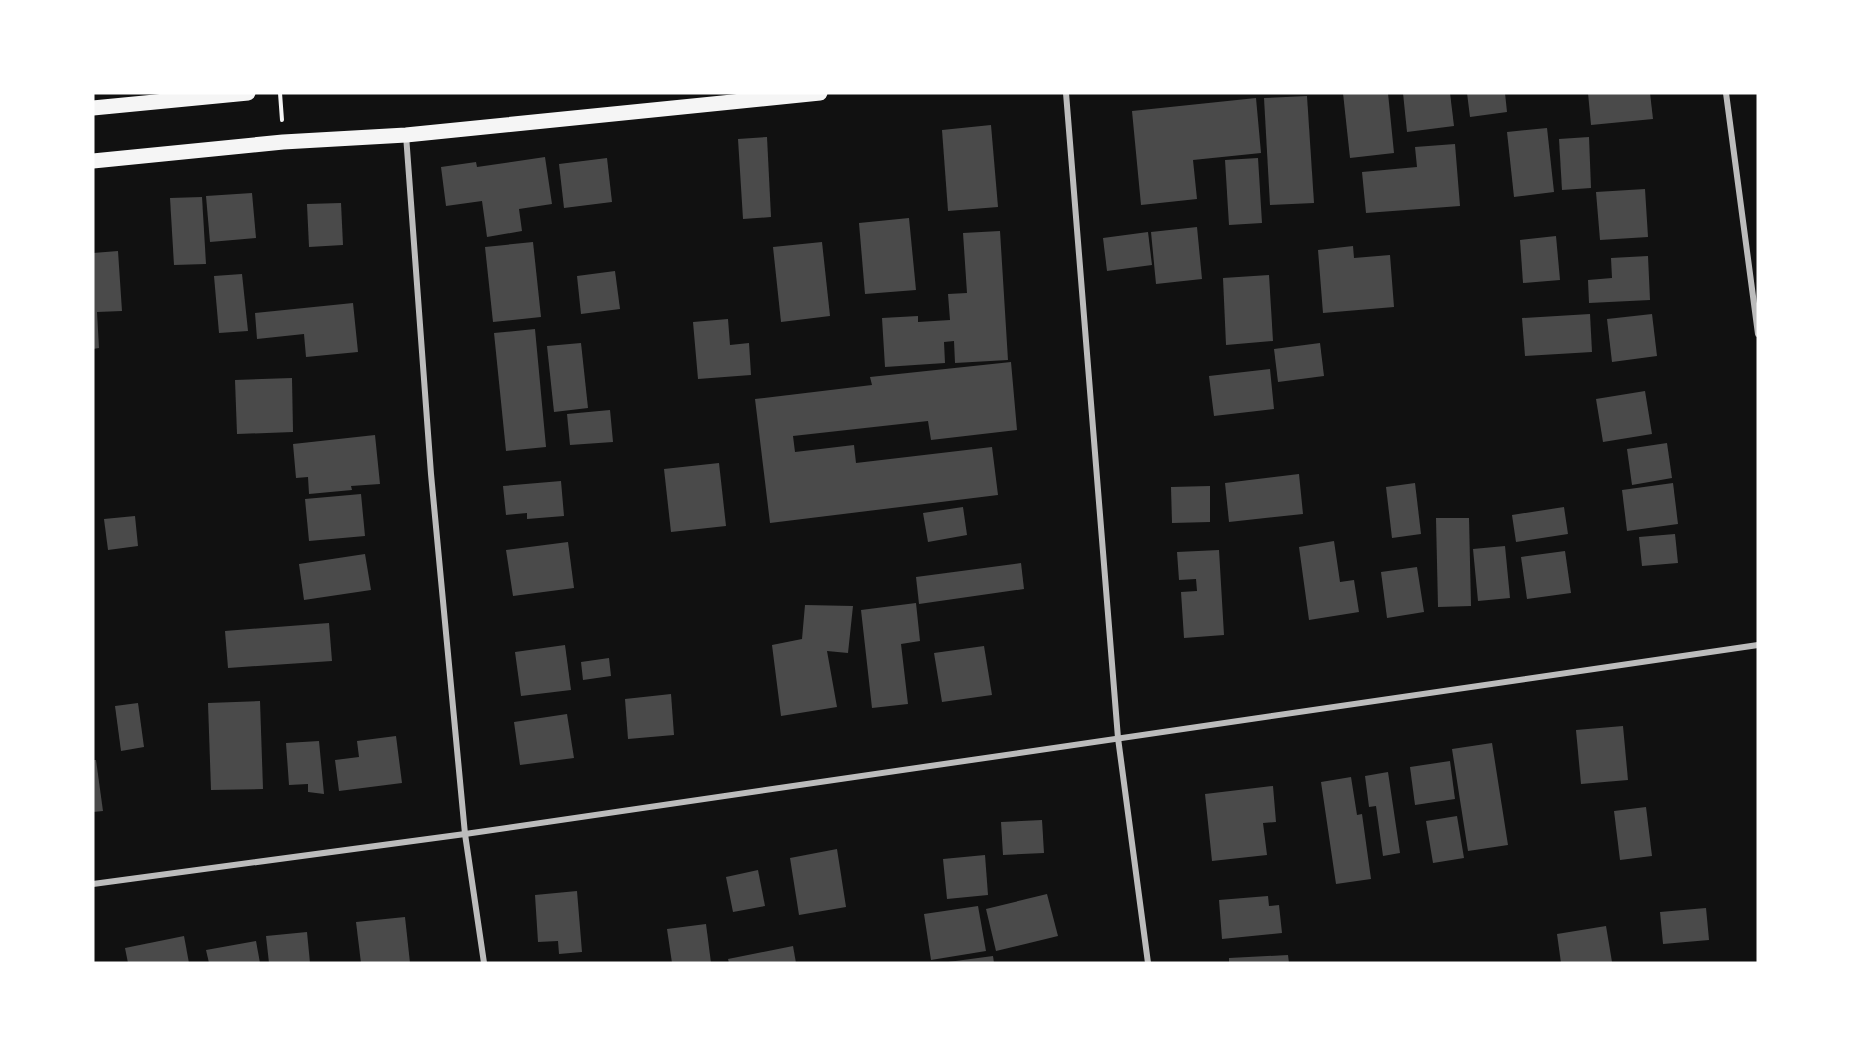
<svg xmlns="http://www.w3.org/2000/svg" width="1851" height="1056" viewBox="0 0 1851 1056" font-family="'Source Serif 4',serif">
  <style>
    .building { fill: #4a4a4a }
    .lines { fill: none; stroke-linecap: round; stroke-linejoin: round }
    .path { stroke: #f5f5f5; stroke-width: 4 }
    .minor { stroke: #bcbcbc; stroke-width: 6 }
    .primary { stroke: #f5f5f5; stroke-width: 15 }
  </style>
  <rect width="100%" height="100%" fill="#111"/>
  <g class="building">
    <path d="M1343 93H1388L1394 153 1350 158Z"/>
    <path d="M1403 93H1450L1454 126 1407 132Z"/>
    <path d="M1467 93H1505L1507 112 1470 117Z"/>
    <path d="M1588 93H1650L1653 119 1591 125Z"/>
    <path d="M1307 96 1314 203 1270 205 1264 98Z"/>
    <path d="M1256 98 1261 153 1193 160 1197 199 1141 205 1132 111Z"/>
    <path d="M991 125 998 207 948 211 942 130Z"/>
    <path d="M1547 128 1554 192 1514 197 1507 132Z"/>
    <path d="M767 137 771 217 743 219 738 139Z"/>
    <path d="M1589 137 1591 188 1562 190 1559 139Z"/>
    <path d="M1455 144 1460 206 1366 213 1362 172 1417 167 1415 147Z"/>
    <path d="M545 157 552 204 519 209 522 231 487 237 482 201 446 206 441 167 476 162 477 167Z"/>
    <path d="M607 158 612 202 564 208 559 164Z"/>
    <path d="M1258 158 1262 223 1229 225 1225 160Z"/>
    <path d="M1645 189 1648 237 1600 240 1596 192Z"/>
    <path d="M252 193 256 238 210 242 206 196Z"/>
    <path d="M202 197 206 264 174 265 170 198Z"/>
    <path d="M341 203 343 245 309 247 307 204Z"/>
    <path d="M909 218 916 290 865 294 859 223Z"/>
    <path d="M1197 227 1202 279 1156 284 1151 232Z"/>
    <path d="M1000 231 1008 360 955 363 954 341 944 342 945 363 885 367 882 318 918 316V322L950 320 948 294 967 293 963 233Z"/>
    <path d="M1148 232 1152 265 1107 271 1103 238Z"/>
    <path d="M1556 236 1560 280 1523 283 1520 240Z"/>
    <path d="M533 242 541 317 493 322 485 247Z"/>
    <path d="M822 242 830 316 781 322 773 247Z"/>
    <path d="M1353 246 1354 258 1390 255 1394 307 1323 313 1318 250Z"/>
    <path d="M118 251 122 311 97 312 99 348 93 349V253Z"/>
    <path d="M1648 256 1650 300 1589 303 1588 280 1612 278 1611 258Z"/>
    <path d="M615 271 620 309 581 314 577 276Z"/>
    <path d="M242 274 248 331 219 333 214 276Z"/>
    <path d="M1269 275 1273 341 1226 345 1223 278Z"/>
    <path d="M353 303 358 352 306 357 304 334 257 339 255 313Z"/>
    <path d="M1590 314 1592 352 1525 356 1522 318Z"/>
    <path d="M1652 314 1657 356 1612 362 1607 319Z"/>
    <path d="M728 319 730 345 749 343 751 375 698 379 693 322Z"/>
    <path d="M535 329 546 447 506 451 494 333Z"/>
    <path d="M581 343 588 408 554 412 547 346Z"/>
    <path d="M1320 343 1324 376 1278 382 1274 349Z"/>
    <path d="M1011 362 1017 430 931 440 928 421 793 436 795 452 854 445 856 463 992 447 998 495 770 523 755 399 872 385 870 377Z"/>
    <path d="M1270 369 1274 409 1214 416 1209 376Z"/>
    <path d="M292 378 293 432 237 434 235 380Z"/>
    <path d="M1645 391 1652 434 1603 442 1596 399Z"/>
    <path d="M610 410 613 442 570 445 567 414Z"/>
    <path d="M375 435 380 484 351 486 352 490 309 494 308 477 296 478 293 444Z"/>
    <path d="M1667 443 1672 478 1632 485 1627 449Z"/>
    <path d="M719 463 726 526 671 532 664 469Z"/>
    <path d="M1299 474 1303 514 1229 522 1225 483Z"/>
    <path d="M561 481 564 516 527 519V513L506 515 503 486Z"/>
    <path d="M1415 483 1421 534 1392 538 1386 487Z"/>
    <path d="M1673 483 1678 524 1627 531 1622 490Z"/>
    <path d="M1210 486V522L1172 523 1171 487Z"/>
    <path d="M361 494 365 536 309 541 305 499Z"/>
    <path d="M963 507 967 535 928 542 923 513Z"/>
    <path d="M1564 507 1568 534 1516 542 1512 515Z"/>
    <path d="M135 516 138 546 108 550 104 519Z"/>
    <path d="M1436 518H1469L1471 606 1438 607Z"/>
    <path d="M1675 534 1678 563 1642 566 1639 537Z"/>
    <path d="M1334 541 1340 582 1354 580 1359 612 1309 620 1299 547Z"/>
    <path d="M568 542 574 588 513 596 506 550Z"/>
    <path d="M1505 546 1510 598 1478 601 1473 549Z"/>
    <path d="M1219 550 1224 635 1184 638 1181 592 1197 591 1196 579 1179 580 1177 552Z"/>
    <path d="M1565 551 1571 593 1527 599 1521 557Z"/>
    <path d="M365 554 371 590 304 600 299 564Z"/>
    <path d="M1021 563 1024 589 919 604 916 577Z"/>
    <path d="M1417 567 1424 612 1387 618 1381 572Z"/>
    <path d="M916 603 920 641 901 644 908 704 872 708 861 610Z"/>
    <path d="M805 605 853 606 848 653 827 651 837 707 781 716 772 645 802 639Z"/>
    <path d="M329 623 332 661 228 668 225 631Z"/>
    <path d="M565 645 571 690 521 696 515 652Z"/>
    <path d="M984 646 992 695 942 702 934 653Z"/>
    <path d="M609 658 611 676 583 680 581 662Z"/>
    <path d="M671 694 674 735 628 739 625 699Z"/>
    <path d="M260 701 263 789 211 790 208 703Z"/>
    <path d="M138 703 144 747 121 751 115 706Z"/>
    <path d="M567 714 574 758 520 765 514 722Z"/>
    <path d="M1623 726 1628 780 1581 784 1576 730Z"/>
    <path d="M396 736 402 783 339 791 335 760 359 757 357 741Z"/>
    <path d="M319 741 324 794 308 792V784L289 785 286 743Z"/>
    <path d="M1492 743 1508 845 1468 851 1452 749Z"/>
    <path d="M93 760H96L103 811 93 812Z"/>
    <path d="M1450 761 1455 799 1415 805 1410 767Z"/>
    <path d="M1388 772 1400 853 1383 856 1376 806 1369 807 1365 776Z"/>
    <path d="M1351 777 1357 815 1362 814 1371 879 1336 884 1321 782Z"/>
    <path d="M1273 786 1276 822 1263 823 1267 855 1212 861 1205 794Z"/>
    <path d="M1646 807 1652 856 1620 860 1614 811Z"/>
    <path d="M1457 816 1464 858 1433 863 1426 821Z"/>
    <path d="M1042 820 1044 853 1003 855 1001 822Z"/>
    <path d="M837 849 846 907 799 915 790 858Z"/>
    <path d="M985 855 988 895 947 899 943 859Z"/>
    <path d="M758 870 765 906 733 912 726 877Z"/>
    <path d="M577 891 582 952 559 954 558 941 538 942 535 895Z"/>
    <path d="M1047 894 1058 936 996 951 986 909Z"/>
    <path d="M1268 896 1269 906 1279 905 1282 933 1222 939 1219 900Z"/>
    <path d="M978 906 986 951 931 960 924 914Z"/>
    <path d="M1706 908 1709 940 1663 944 1660 912Z"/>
    <path d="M405 917 410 963H361L356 922Z"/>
    <path d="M706 924 711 963H672L667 929Z"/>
    <path d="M1606 926 1612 962 1561 963 1557 934Z"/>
    <path d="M307 932 310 963H269L266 936Z"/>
    <path d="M184 936 189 963H128L125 948Z"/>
    <path d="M256 941 260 963H209L206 950Z"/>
    <path d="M793 946 796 963H729L728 959Z"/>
    <path d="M1288 955 1289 963H1229V958Z"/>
    <path d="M993 956 994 963H948V962Z"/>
  </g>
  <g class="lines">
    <path class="path" d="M280 93 282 120"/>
    <g class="minor">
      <path d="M1066 93 1118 738 1148 963"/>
      <path d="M1726 93 1758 334"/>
      <path d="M406 135 431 474 465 834 484 963"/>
      <path d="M93 884 465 834 1758 645"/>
    </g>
    <g class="primary">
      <path d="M93 108 248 93"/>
      <path d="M93 161 283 142 406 135 820 93"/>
    </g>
  </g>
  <rect width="1851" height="1056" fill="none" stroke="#ffffff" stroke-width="189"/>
</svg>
